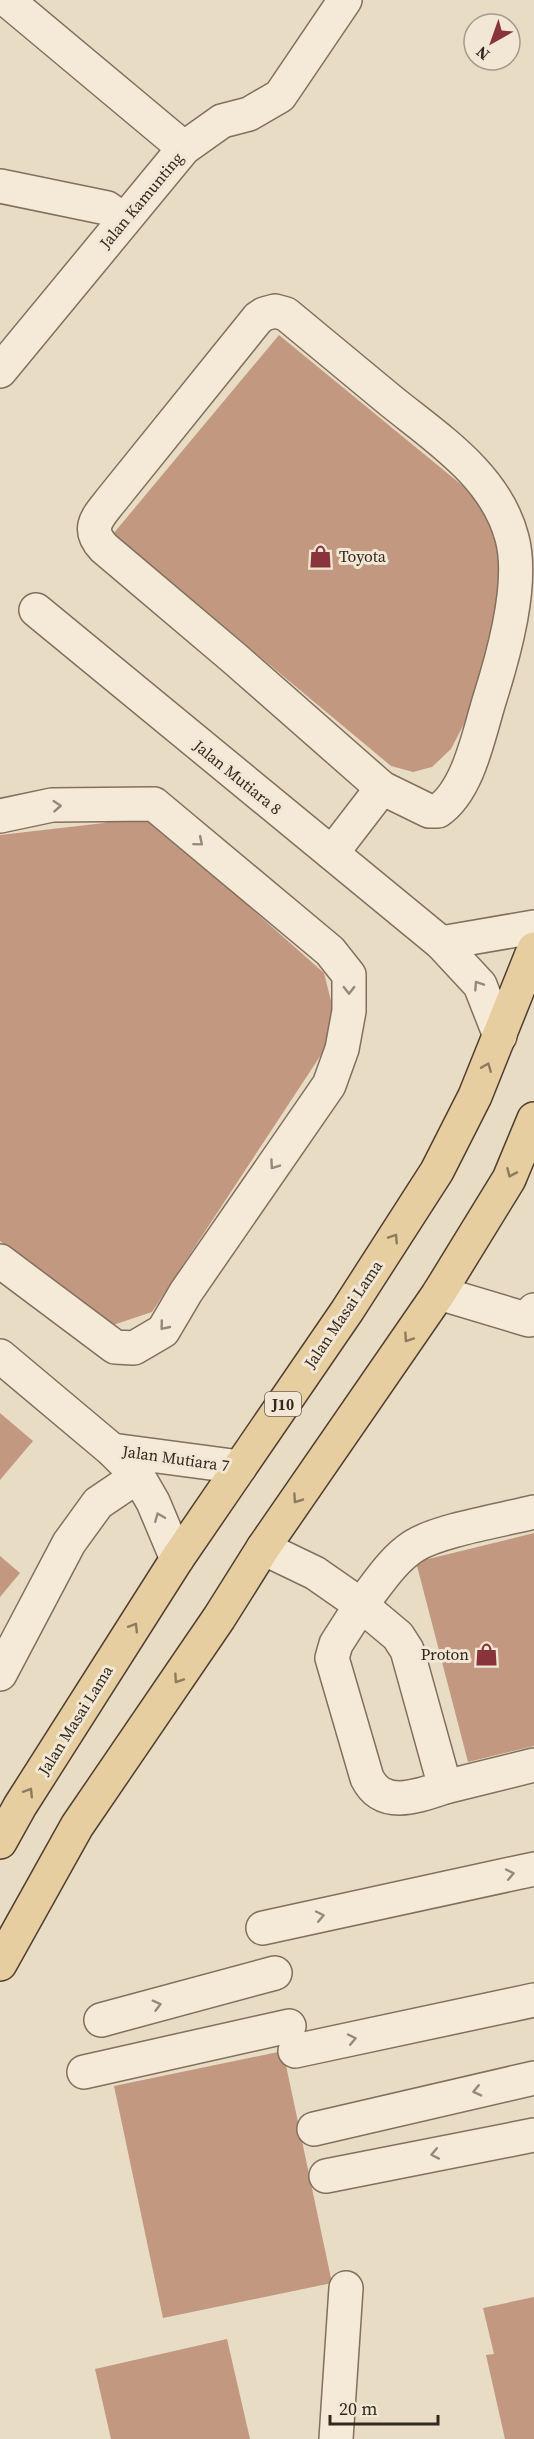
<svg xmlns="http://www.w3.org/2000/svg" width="534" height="2439" viewBox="0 0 534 2439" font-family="'Source Serif 4',serif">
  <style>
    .building { fill: #c29880 }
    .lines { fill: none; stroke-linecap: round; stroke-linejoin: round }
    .minor-casing { stroke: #826f5d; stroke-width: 36 }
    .major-casing { stroke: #503e31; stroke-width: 36 }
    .minor { stroke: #f4ead7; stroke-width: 33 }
    .major { stroke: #e7cea1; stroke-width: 33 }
    .oneway { stroke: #94897b }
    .oneway2 { stroke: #8d7b60 }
    .labels { text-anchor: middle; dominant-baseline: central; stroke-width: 6; stroke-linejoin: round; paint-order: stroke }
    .shield { fill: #f1e7d4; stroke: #6c6155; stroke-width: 1.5 }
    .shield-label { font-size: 15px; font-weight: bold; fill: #33281f }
    .street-label { font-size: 16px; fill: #33281f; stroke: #f1e7d4 }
    .poi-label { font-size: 16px; fill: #33281f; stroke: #f1e7d4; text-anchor: start }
  </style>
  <rect width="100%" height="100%" fill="#e9dcc5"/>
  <g class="building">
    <path d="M279 335 491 509 504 570 492 651 464 724 451 749 432 767 413 772 391 766 113 534Z"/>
    <path d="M138 808 324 973 338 1029 152 1312 104 1328 0 1241V835L104 823Z"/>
    <path d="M0 1413 33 1441 0 1480Z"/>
    <path d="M534 1533V1746L468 1762 416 1562Z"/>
    <path d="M0 1556 20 1573 0 1597Z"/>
    <path d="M283 2051 332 2283 163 2318 114 2086Z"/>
    <path d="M534 2297V2439H505L486 2355 494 2354 483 2308Z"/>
    <path d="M227 2339 250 2439H111L95 2369Z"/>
  </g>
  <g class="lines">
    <defs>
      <g id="minor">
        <path d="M7 0 184 148"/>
        <path d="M0 186 107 208 124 220"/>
        <path d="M275 311 286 314C321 343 356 372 391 401 438 439 496 476 512 538 524 583 504 654 490 698 479 733 469 790 438 811H429L382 788 234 658 104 548C85 528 98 517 112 499L258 318 264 314Z"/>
        <path d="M0 371 184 148 222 121 249 114 280 96 345 0"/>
        <path d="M36 610 441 943 480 985 500 1036"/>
        <path d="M0 816 52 805 154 804 330 951 349 975V1011L342 1049 329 1085 186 1292 163 1331 134 1348 115 1347 0 1261"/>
        <path d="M332 853 382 788"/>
        <path d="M441 943 534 927"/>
        <path d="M439 1293 529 1320 534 1310"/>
        <path d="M0 1356 112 1450 138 1476 153 1502 177 1559"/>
        <path d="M112 1450 240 1467"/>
        <path d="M263 1548 315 1573 361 1605 336 1644 332 1658 367 1778C383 1810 418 1796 445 1787L407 1650 398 1636 361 1605C377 1585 392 1560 414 1546 439 1530 503 1520 534 1512"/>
        <path d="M0 1674 69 1543 98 1503 138 1476"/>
        <path d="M445 1787 534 1765"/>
        <path d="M263 1928 534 1869"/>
        <path d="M101 2020 275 1973"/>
        <path d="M295 2051 534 2000"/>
        <path d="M84 2072 289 2026"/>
        <path d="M314 2129 534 2078"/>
        <path d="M326 2176 534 2135"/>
        <path d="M336 2439 346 2288"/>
      </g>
      <g id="major">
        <path d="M0 1842 20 1806 177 1559 347 1311 437 1171 475 1096 534 949"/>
        <path d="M0 1964 77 1826 219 1618 263 1548 439 1293 509 1179 534 1119"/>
      </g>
    </defs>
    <use href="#minor" class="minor-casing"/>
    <use href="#major" class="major-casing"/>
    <use href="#minor" class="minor"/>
    <use href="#major" class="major"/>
  </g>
  <defs><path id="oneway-chevron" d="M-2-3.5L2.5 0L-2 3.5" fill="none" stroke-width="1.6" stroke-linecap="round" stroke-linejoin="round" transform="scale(1.5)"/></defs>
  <g class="oneway">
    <use href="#oneway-chevron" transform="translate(57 806) rotate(-4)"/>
    <use href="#oneway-chevron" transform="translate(199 842) rotate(40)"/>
    <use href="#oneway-chevron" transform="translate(478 985) rotate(-124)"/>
    <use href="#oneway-chevron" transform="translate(349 990) rotate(90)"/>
    <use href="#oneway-chevron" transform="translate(274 1165) rotate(125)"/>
    <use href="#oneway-chevron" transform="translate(164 1326) rotate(129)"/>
    <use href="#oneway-chevron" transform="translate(159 1517) rotate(-112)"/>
    <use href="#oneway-chevron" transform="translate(510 1874) rotate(-12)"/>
    <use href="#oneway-chevron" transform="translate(320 1916) rotate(-12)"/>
    <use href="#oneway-chevron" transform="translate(157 2005) rotate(-15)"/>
    <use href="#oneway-chevron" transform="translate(352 2039) rotate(-12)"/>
    <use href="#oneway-chevron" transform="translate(477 2091) rotate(167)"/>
    <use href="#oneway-chevron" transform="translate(435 2154) rotate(169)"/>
  </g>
  <g class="oneway2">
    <use href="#oneway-chevron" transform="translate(487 1067) rotate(-68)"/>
    <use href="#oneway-chevron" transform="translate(511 1173) rotate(114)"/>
    <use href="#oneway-chevron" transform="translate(394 1238) rotate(-57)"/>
    <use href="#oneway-chevron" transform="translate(408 1338) rotate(124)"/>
    <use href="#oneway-chevron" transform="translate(297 1499) rotate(125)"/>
    <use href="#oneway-chevron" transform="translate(134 1627) rotate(-58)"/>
    <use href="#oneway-chevron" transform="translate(178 1679) rotate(124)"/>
    <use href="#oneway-chevron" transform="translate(29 1792) rotate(-58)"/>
  </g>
  <defs>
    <symbol id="shop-bare" viewBox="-9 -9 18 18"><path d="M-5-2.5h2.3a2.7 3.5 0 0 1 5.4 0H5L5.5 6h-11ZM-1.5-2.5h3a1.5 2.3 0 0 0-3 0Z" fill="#89343a" stroke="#f1e7d4" stroke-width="2.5" paint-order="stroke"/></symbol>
  </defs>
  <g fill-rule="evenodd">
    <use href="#shop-bare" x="304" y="540" width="33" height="33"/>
    <use href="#shop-bare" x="470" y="1638" width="33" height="33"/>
  </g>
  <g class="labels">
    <rect class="shield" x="265" y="1392" width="36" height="24" rx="4.5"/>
    <g class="shield-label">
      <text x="283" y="1404">J10</text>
    </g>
    <g class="street-label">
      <text transform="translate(141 200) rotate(-50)">Jalan Kamunting</text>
      <text transform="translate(238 777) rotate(39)">Jalan Mutiara 8</text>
      <text transform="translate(343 1314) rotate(-56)">Jalan Masai Lama</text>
      <text transform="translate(176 1458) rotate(8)">Jalan Mutiara 7</text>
      <text transform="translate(75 1720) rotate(-58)">Jalan Masai Lama</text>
    </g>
    <g class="poi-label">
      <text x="339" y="556">Toyota</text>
      <text x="469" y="1654" text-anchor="end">Proton</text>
    </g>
  </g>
  <g transform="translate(492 42) rotate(220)"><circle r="28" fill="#f1e7d4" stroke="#a59b8c" stroke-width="1.5"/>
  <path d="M0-4.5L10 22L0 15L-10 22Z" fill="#89343a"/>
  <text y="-9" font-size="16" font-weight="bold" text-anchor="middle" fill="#33281f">N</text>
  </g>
  <path d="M330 2415v9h108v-9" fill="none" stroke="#33281f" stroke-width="3"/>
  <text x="339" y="2415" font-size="18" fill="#33281f" stroke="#f1e7d4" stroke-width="4.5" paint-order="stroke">20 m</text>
</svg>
